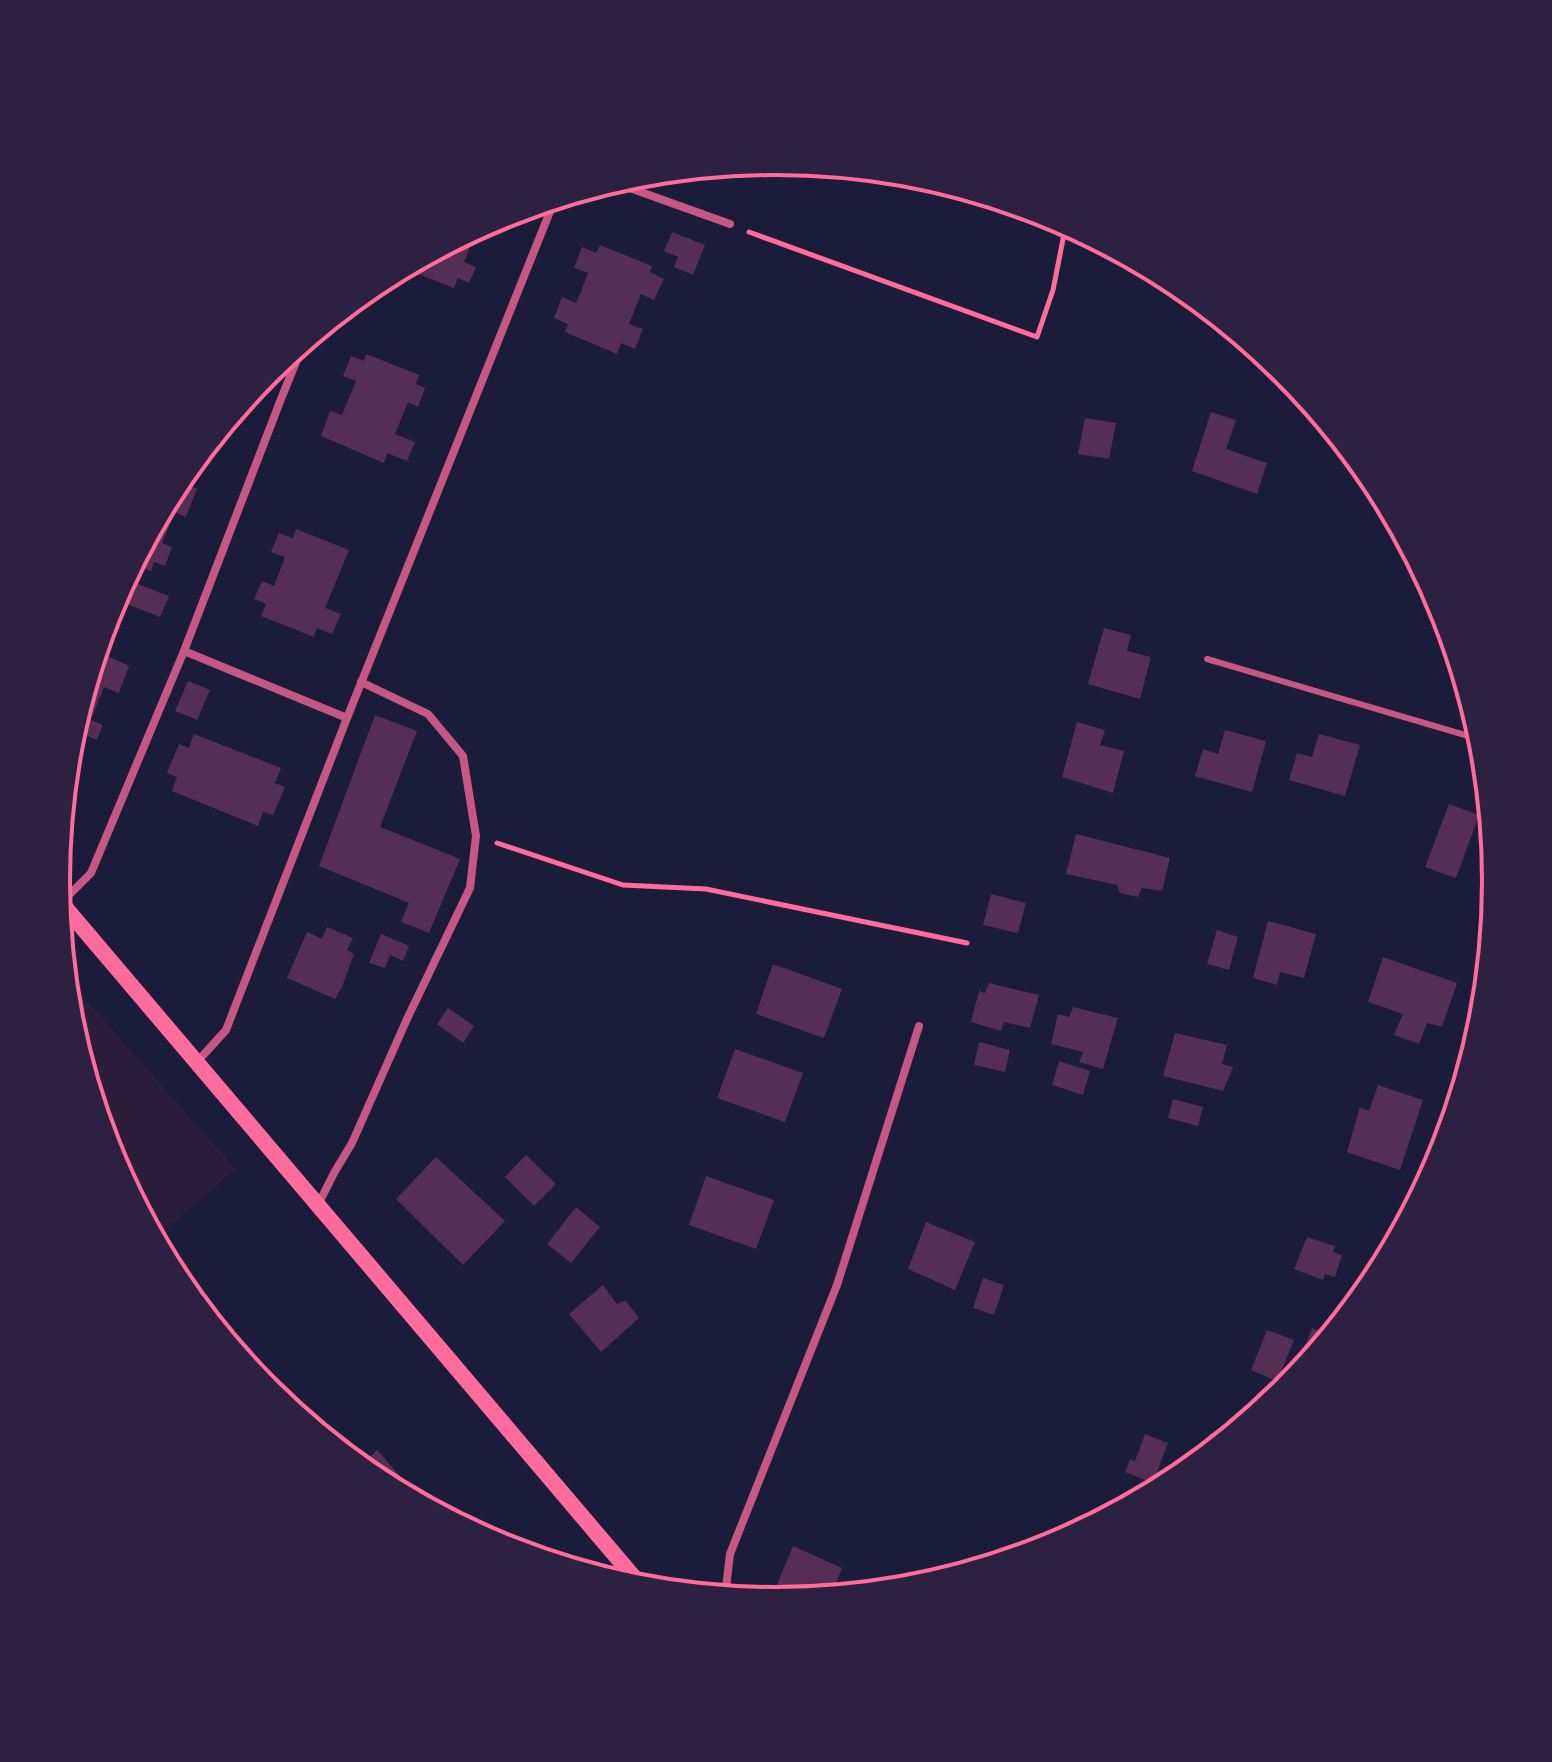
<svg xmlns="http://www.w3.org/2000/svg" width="1552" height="1762" viewBox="0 0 1552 1762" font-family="Lato,sans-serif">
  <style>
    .green { fill: #2a1e3b }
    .building { fill: #542f53 }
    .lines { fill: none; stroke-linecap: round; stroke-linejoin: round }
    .path { stroke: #ff6b9d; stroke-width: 5 }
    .service { stroke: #c65784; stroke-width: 6 }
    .minor { stroke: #c65784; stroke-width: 8 }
    .secondary { stroke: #ff6b9d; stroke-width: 16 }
    .rim { fill: none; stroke: #ff6b9d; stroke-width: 4 }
  </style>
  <rect width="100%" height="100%" fill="#1b1b3a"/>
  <path class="green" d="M65 976 236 1169 155 1239 111 1156 70 1021Z"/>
  <g class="building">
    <path d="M499 217 492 235 477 230 464 262 476 267 469 283 458 278 454 288 403 268Z"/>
    <path d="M672 232 705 245 693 275 674 267 678 257 664 251Z"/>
    <path d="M600 245 652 266 650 272 664 279 654 300 641 294 629 324 643 329 635 349 621 343 617 354 565 332 568 324 554 318 562 297 576 303 582 289 588 273 574 268 582 247 596 253Z"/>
    <path d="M366 354 419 375 416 384 425 388 418 407 408 402 395 434 415 442 407 461 387 453 384 463 321 436 330 411 342 415 356 381 343 376 351 356 364 361Z"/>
    <path d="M1211 412 1236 420 1226 449 1267 463 1257 494 1192 471Z"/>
    <path d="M1085 418 1116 423 1109 459 1078 454Z"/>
    <path d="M178 481 197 489 186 517 175 512 162 543 172 547 165 566 154 562 151 571 133 564Z"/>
    <path d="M296 529 349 550 325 608 341 614 332 634 317 628 314 637 261 616 266 604 254 599 262 581 274 586 285 557 271 552 279 533 293 538Z"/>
    <path d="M133 582 169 596 160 617 124 603Z"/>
    <path d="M1104 628 1131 635 1127 651 1151 657 1140 699 1088 684Z"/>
    <path d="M97 651 129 666 119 693 104 687 91 720 103 725 97 740 86 735 81 746 70 742V740Z"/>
    <path d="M188 681 210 690 197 720 175 711Z"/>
    <path d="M375 715 417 731 380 827 460 859 429 933 401 922 409 903 319 866Z"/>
    <path d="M1077 722 1105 730 1100 745 1124 751 1113 793 1062 777Z"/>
    <path d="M1225 730 1266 741 1252 792 1195 776 1203 749 1218 754Z"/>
    <path d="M194 734 281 768 275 783 285 787 273 815 263 812 258 826 172 791 177 777 167 773 179 744 189 748Z"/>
    <path d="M1319 734 1360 745 1345 796 1289 780 1297 753 1312 757Z"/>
    <path d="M1449 804 1479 815 1456 878 1425 867Z"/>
    <path d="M1076 834 1170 858 1162 891 1142 888 1138 897 1120 893 1117 885 1066 874Z"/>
    <path d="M1495 872 1496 881 1493 910 1481 906Z"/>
    <path d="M991 894 1026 903 1018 933 983 925Z"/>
    <path d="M1268 921 1316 934 1304 978 1280 972 1277 985 1253 978Z"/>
    <path d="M327 927 353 938 347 950 354 954 342 987 335 999 287 978 307 932 322 939Z"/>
    <path d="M1217 930 1238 937 1229 970 1207 964Z"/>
    <path d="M381 934 409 946 403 961 390 955 385 968 369 963Z"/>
    <path d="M1383 957 1457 983 1442 1027 1427 1023 1419 1044 1394 1035 1403 1014 1368 1002Z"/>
    <path d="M773 964 842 989 824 1038 756 1014Z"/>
    <path d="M989 983 1039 995 1030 1028 1004 1022 1001 1031 971 1022 979 991 985 993Z"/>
    <path d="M1073 1007 1118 1018 1103 1069 1079 1062 1083 1052 1051 1044 1058 1014 1069 1017Z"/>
    <path d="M448 1008 474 1026 463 1043 437 1024Z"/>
    <path d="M1175 1033 1227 1045 1222 1064 1233 1067 1223 1091 1163 1076Z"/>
    <path d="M979 1042 1010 1050 1005 1072 974 1065Z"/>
    <path d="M735 1049 803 1073 785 1122 717 1098Z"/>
    <path d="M1059 1061 1090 1071 1083 1095 1052 1085Z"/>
    <path d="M1378 1085 1423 1100 1400 1170 1347 1152 1360 1107 1369 1111Z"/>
    <path d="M1173 1099 1203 1107 1198 1126 1168 1118Z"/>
    <path d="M526 1155 556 1184 534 1206 505 1177Z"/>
    <path d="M436 1157 505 1221 463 1265 396 1199Z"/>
    <path d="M706 1176 774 1200 756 1249 689 1225Z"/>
    <path d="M576 1207 600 1227 571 1263 547 1244Z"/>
    <path d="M926 1222 975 1242 955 1290 908 1269Z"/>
    <path d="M1307 1237 1335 1246 1333 1252 1342 1255 1335 1277 1325 1274 1323 1280 1294 1269Z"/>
    <path d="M983 1278 1004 1285 994 1315 973 1308Z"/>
    <path d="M603 1285 617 1304 625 1300 639 1318 601 1352 569 1314Z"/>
    <path d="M1312 1328 1327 1334 1329 1328 1334 1330 1315 1353 1304 1348Z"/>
    <path d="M1267 1330 1294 1340 1277 1381 1251 1370Z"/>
    <path d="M1210 1433 1226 1439 1183 1474 1188 1457 1199 1461Z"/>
    <path d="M1145 1434 1168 1443 1153 1483 1125 1472 1130 1459 1135 1461Z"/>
    <path d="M377 1450 400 1476 389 1487 376 1479 360 1466Z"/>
    <path d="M793 1546 842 1568 831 1596 786 1600 773 1594Z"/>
  </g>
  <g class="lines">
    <g class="path">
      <path d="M749 232 1037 337 1053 290 1066 224"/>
      <path d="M497 843 623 885 706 889 967 943"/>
    </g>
    <path class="service" d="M1207 659 1482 740"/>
    <g class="minor">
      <path d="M613 182 730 224"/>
      <path d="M184 651 347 718"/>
      <path d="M61 903 91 873 184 651 281 399 305 340"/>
      <path d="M197 1062 226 1030 347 718 555 199"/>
      <path d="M318 1205 334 1173 352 1143 407 1019 470 888 476 836 463 756 428 714 361 682"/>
      <path d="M725 1596 730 1554 837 1285 919 1026"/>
    </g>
    <path class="secondary" d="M58 899 643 1588"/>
  </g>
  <path d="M0 0H1552V1762H0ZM70 881a706 706 0 1 1 1412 0a706 706 0 1 1-1412 0Z" fill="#2d2142" fill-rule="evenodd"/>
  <path class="rim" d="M70 881a706 706 0 1 1 1412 0a706 706 0 1 1-1412 0Z"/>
</svg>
